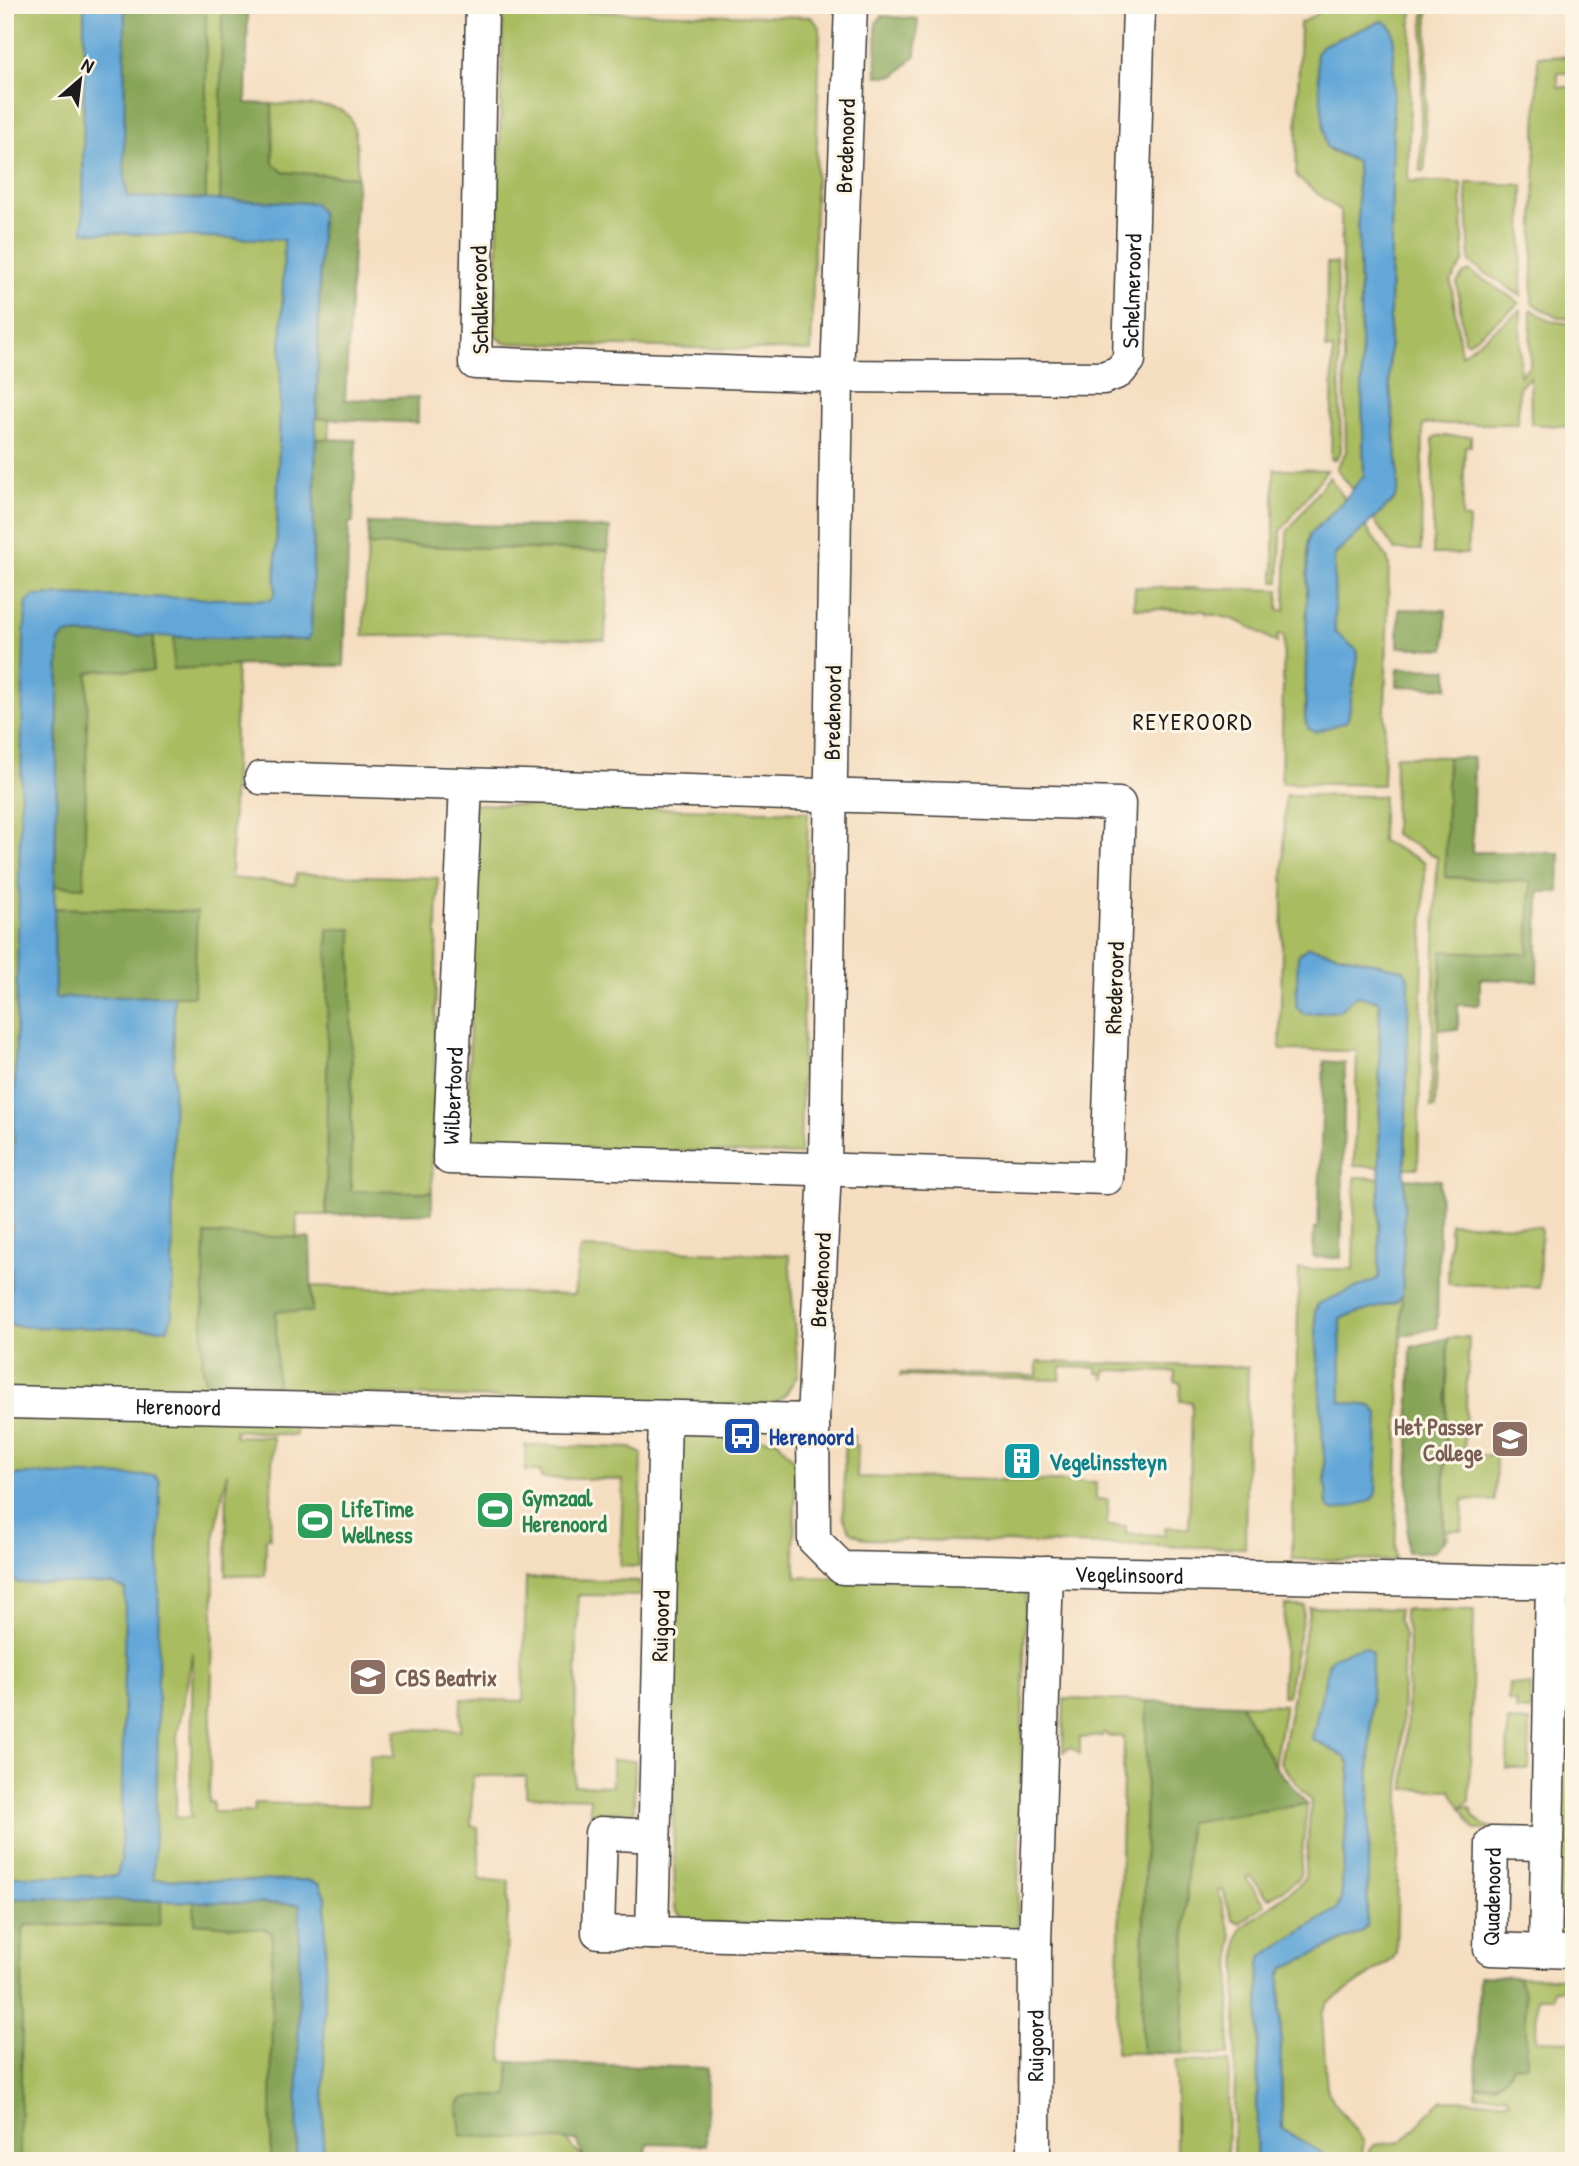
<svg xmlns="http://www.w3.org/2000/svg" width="1579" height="2166" viewBox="0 0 1579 2166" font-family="'Patrick Hand',sans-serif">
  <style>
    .green { fill: #a9bc60; stroke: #626c3e; stroke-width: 2; fill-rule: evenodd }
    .forest { fill: #86a456; stroke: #516039; stroke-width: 2 }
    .water { fill: #63a7d8; stroke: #40627a; stroke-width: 2 }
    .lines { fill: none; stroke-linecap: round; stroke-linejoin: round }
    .minor-casing { stroke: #3d3935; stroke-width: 35 }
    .minor { stroke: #fff; stroke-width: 32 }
    .labels { text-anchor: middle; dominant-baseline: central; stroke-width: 6; stroke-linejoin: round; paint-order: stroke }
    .street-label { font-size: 23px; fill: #1c1c1c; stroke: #fcf5e5 }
    .education-label { font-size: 23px; font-weight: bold; fill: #785e54; stroke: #fcf5e5; text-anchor: end }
    .transit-label { font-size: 23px; font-weight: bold; fill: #164399; stroke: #fcf5e5; text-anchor: start }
    .culture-label { font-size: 23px; font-weight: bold; fill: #0d838f; stroke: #fcf5e5; text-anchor: start }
    .leisure-label { font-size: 23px; font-weight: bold; fill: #27864d; stroke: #fcf5e5; text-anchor: start }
    .neighbourhood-label { font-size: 24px; letter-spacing: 2px; fill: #1c1c1c; stroke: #fcf5e5 }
  </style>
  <rect width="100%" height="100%" fill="#fcf5e5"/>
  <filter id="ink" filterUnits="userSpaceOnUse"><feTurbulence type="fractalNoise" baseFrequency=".0143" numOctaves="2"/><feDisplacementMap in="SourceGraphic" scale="14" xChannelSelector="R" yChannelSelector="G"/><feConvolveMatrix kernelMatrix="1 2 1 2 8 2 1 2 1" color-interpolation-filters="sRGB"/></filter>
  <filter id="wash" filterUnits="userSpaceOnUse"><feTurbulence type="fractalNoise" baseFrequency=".00686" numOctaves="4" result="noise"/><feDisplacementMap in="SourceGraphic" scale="28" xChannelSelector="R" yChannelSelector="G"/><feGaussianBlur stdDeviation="1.57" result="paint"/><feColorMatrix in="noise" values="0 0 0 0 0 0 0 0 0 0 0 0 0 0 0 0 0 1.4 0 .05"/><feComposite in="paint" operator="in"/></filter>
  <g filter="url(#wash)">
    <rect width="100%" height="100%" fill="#f5ddc0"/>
    <g class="green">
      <path d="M5 5H244L245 125 272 127V104C288 105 335 103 347 114 359 125 357 162 357 177L330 176 329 661 237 659 231 878 295 884 296 874 438 878 432 1192H351L352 1058 326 1183V1215H297L296 1311H312V1286L574 1295 580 1248 789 1255 798 1374 785 1395 775 1403 739 1405 296 1392 295 1436 235 1430V1436L273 1437 270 1538H266L265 1576 226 1575 227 1472 215 1534 209 1802H213V1812H254L255 1803 368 1806 370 1756 394 1757 395 1729 460 1730 461 1699 523 1701 526 1578 639 1581V1596L578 1595 574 1785 612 1786V1760H635L634 1810 628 1814 616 1812 590 1813V1798L526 1796V1776H473L471 1826 478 1827 480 1880 509 1881 502 2061 509 2062V2083L586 2161H5ZM193 1652 190 1812 192 1817 176 1818 177 1736Z"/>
      <path d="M1327 5H1412L1408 181 1461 183 1464 261 1451 281 1461 355 1521 310 1520 376 1530 365 1531 309 1550 321 1574 324V427L1531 424 1530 377 1519 387 1518 424H1423L1421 550H1395L1373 519 1394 500 1398 490 1396 441 1389 378 1394 40 1393 30 1382 21 1321 46 1316 54 1329 150 1357 162 1364 476 1353 490 1336 468 1346 452 1341 214 1338 209 1299 179 1296 174 1300 23 1315 15Z"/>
      <path d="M1424 5H1428L1425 171H1420Z"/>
      <path d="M509 10 811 17 820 27 811 351 504 343 495 335 503 16Z"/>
      <path d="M1538 56 1574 57V73H1558V87H1574V319C1556 319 1546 312 1532 303Z"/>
      <path d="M1466 183 1523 185 1521 296 1470 263Z"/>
      <path d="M1327 263H1337L1341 451 1335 459 1331 460 1333 349H1326Z"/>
      <path d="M1470 271 1520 303 1468 343 1464 340 1457 283 1463 274Z"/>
      <path d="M1436 436H1471V446H1465L1462 518 1469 519 1467 554H1433V439Z"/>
      <path d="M1274 469 1327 470 1281 531 1279 582H1274Z"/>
      <path d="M1329 477 1345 499 1310 534 1308 542 1305 719H1348L1358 653 1335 633 1333 560 1336 553 1365 526 1387 557 1389 565 1383 785 1281 783 1284 636 1278 635 1277 643C1251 627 1237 617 1206 614L1205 611 1134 608 1135 587 1279 590 1278 610H1285L1287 532Z"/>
      <path d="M368 545 608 551 605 640 473 635 363 636Z"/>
      <path d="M1395 756 1448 757 1446 877 1531 881 1529 955 1442 951 1435 1108H1431L1437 857 1394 834Z"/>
      <path d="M1285 795 1383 796 1381 841 1425 862 1418 1168H1405L1409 980 1404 970 1309 947 1353 998 1355 996 1369 997 1379 1002 1380 1167 1354 1166 1357 1051 1283 1050 1280 1048Z"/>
      <path d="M473 804 808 812 800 1155 471 1144 468 1140Z"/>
      <path d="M1355 1177 1380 1178 1379 1274 1376 1281 1318 1304 1315 1311 1327 1504 1328 1507 1371 1501 1376 1496 1371 1406 1341 1403 1340 1318 1396 1302 1402 1296 1395 1561 1292 1559 1299 1269H1353Z"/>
      <path d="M1450 1223 1541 1227 1539 1287 1448 1284Z"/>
      <path d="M1469 1337 1464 1455 1496 1456 1495 1501 1463 1500 1462 1530H1448V1537L1444 1541 1448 1338Z"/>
      <path d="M1037 1362 1248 1367 1245 1548 865 1539 850 1531 843 1517 845 1435H854V1445H858L857 1477 1096 1482V1499L1108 1500 1107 1526H1126V1534L1165 1535V1527L1189 1528 1192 1402 1180 1401 1181 1383 1175 1382V1372L1106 1370 1104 1381V1374L1097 1373V1368L1061 1367 1060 1380 900 1376 901 1373 1037 1376Z"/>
      <path d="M681 1435 777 1440 796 1462 794 1545 796 1577 1026 1581 1017 1929 687 1923 675 1909 671 1694 676 1464Z"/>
      <path d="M525 1445 631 1448 642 1454 639 1567 620 1566 623 1480 541 1478 540 1471H525Z"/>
      <path d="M1562 1591H1574V1938H1556Z"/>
      <path d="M1285 1606H1305L1287 1696H1282Z"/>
      <path d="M1310 1607 1399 1609 1398 1619 1404 1635 1396 1953 1392 1960 1329 2002 1322 2015 1327 2092 1364 2142 1361 2161H1326L1325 2155 1282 2129 1280 1976 1284 1968 1362 1932 1367 1925 1372 1653 1366 1647 1345 1757 1350 1765 1341 1901 1337 1909 1263 1956 1260 1962 1256 2161H1233L1238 1936 1242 1928 1301 1883 1305 1876 1311 1801 1280 1763Z"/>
      <path d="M1404 1609 1474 1610 1469 1802 1462 1807 1470 1808C1473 1818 1483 1826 1493 1828V1830H1475L1450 1790 1405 1789 1409 1634 1404 1620Z"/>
      <path d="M1509 1684 1531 1685 1530 1711 1516 1710V1702L1508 1701Z"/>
      <path d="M1064 1699 1147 1701 1142 2053H1116L1124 1737 1107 1736 1106 1733H1103L1102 1736 1080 1738V1754L1070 1747 1063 1752Z"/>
      <path d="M1240 1704 1285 1705 1274 1765Z"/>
      <path d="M1508 1721 1530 1722 1529 1769H1507Z"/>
      <path d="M1307 1804 1300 1875 1298 1879 1271 1898 1267 1897 1250 1876 1246 1879 1265 1904 1240 1923 1232 1919 1223 1890 1218 1891 1232 1938 1229 2055 1183 2054 1188 1822Z"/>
      <path d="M1517 1977 1564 1978 1563 1989H1554L1553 1998H1537L1536 2040 1574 2041V2161H1367L1369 2150 1374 2145 1401 2142 1442 2100 1510 2101 1506 2095H1476V2086L1495 2085 1511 2071 1525 1993Z"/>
      <path d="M1176 2061 1229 2062 1227 2161H1176Z"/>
    </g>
    <g class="forest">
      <path d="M125 5H206V199L127 197 124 168Z"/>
      <path d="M222 5H248L246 103 272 104 273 163 283 172 357 177 345 400 418 397V423L317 418 321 213 220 200Z"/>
      <path d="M882 16 918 19 916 55 895 76H877L876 23Z"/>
      <path d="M316 439 356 440 353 522 349 523 344 666 249 665 173 669 174 637 307 640 311 634Z"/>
      <path d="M369 523 610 528 608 551 368 545Z"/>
      <path d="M1399 609 1446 610 1445 649 1398 647Z"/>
      <path d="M66 634 154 636 153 671 101 670 88 673 84 887 55 886 59 641Z"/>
      <path d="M1398 668 1448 669V688L1397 686Z"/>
      <path d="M1448 757 1474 758 1472 852 1560 853 1559 892H1539L1537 981 1480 979V1003L1477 1005H1458V1030L1439 1029 1442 951 1528 954 1531 882 1445 877Z"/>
      <path d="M54 908 197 912 194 996 55 998Z"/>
      <path d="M328 929H352L351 1191 432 1192V1213L326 1215Z"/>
      <path d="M1324 1061 1345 1063 1341 1258 1313 1257 1314 1228H1318Z"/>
      <path d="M1405 1178 1440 1180 1437 1328 1401 1336Z"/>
      <path d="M205 1234 310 1238 312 1312 276 1311 277 1391 206 1389 202 1363Z"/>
      <path d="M1448 1338 1443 1541 1433 1552H1407L1411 1347Z"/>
      <path d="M1147 1701 1240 1704 1274 1765 1307 1804 1188 1822 1183 2054 1142 2053Z"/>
      <path d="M25 1898 162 1901 159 1926 26 1925 23 1930 20 2161H5V1900Z"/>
      <path d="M194 1901 300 1904 297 2161H271L272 1933 264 1929 195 1923Z"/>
      <path d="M1479 1976 1517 1977 1525 1993 1527 2065 1513 2066C1506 2083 1493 2085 1476 2086Z"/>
      <path d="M509 2062 707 2068 706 2145 648 2143 644 2161H584L578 2141 461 2136 458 2107 462 2099 472 2096H509Z"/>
    </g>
    <g class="water">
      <path d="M84 5H125L124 168 127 197 314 203 321 213 311 634 307 640 66 634 59 641 54 934 55 998 174 996 172 1315 168 1329 29 1327 10 1325 24 634 27 602 33 596 55 595 270 600 275 594 284 240 83 232Z"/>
      <path d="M1382 21C1392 24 1393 30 1394 40L1389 378 1398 468V490L1394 500 1334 556 1335 632 1357 650 1358 657 1348 719 1346 722 1315 732 1309 729 1305 719 1308 542 1310 534 1341 504 1364 475 1357 162 1326 147 1316 54 1321 46Z"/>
      <path d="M1308 947 1404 970 1409 980 1402 1295 1396 1302 1340 1318 1341 1402 1371 1406 1378 1413 1376 1493 1371 1501 1334 1511 1328 1507 1327 1504 1315 1311 1318 1304 1379 1278 1380 1006 1377 1000 1356 996 1339 1011 1304 1014 1296 1007 1298 955Z"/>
      <path d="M19 1474 155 1476 160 1482 157 1788 153 1879 224 1881 307 1880 319 1884 326 1898 323 2161H297L300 1904 25 1898 5 1900V1876H116L121 1862 125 1589 111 1584 18 1583 7 1575V1478Z"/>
      <path d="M1362 1647H1366L1372 1653 1367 1925 1362 1932 1284 1968 1280 1974 1282 2129 1325 2155 1326 2161H1256L1260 1962 1263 1956 1337 1909 1341 1901 1350 1765 1345 1757 1312 1739 1329 1661 1335 1656Z"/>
    </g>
  </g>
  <g filter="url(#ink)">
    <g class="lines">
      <defs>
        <g id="minor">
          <path id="s1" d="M482 5 475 363 837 376 1103 378 1119 372 1129 360 1139 5"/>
          <path id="s2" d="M851 5 837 376 825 1169 813 1420 814 1540 842 1568 1574 1583"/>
          <path id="s3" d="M261 778 1119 804 1107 1178 449 1158 466 785"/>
          <path id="s4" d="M5 1402 813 1420"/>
          <path d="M665 1417 652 1933 1035 1943"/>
          <path d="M1552 1582 1545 1951 1574 1952"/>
          <path d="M652 1933 598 1932 601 1833 654 1836"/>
          <path id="s5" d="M1545 1951 1490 1949 1492 1843 1546 1844"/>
          <path id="s6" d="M1034 2149 1035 1943 1047 1572"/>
        </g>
      </defs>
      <use href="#minor" class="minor-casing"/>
      <use href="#minor" class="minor"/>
    </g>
  </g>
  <defs>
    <symbol id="bus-square" viewBox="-11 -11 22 22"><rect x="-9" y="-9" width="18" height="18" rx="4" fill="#1a4fb4" stroke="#fcf5e5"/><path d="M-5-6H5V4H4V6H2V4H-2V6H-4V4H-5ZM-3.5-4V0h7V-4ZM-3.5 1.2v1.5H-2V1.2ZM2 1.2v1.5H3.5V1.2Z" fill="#fff"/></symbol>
    <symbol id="school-square" viewBox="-11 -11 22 22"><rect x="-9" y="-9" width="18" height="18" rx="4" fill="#8d6e63" stroke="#fcf5e5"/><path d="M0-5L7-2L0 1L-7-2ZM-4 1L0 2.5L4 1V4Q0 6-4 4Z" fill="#fff"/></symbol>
    <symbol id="building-square" viewBox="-11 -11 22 22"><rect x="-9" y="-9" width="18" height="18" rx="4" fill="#0f9aa8" stroke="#fcf5e5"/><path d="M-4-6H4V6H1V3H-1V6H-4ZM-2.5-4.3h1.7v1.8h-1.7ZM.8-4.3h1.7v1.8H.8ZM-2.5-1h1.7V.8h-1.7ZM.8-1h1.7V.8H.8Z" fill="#fff"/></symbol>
    <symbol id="stadium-square" viewBox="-11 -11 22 22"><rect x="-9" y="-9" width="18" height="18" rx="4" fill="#2e9e5b" stroke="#fcf5e5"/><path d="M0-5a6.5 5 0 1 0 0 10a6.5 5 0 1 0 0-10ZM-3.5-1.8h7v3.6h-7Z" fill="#fff"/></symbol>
  </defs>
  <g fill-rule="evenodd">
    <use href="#bus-square" x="720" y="1414" width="44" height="44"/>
    <use href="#school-square" x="1488" y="1417" width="44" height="44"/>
    <use href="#building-square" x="1000" y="1439" width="44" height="44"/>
    <use href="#stadium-square" x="473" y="1488" width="44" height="44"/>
    <use href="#stadium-square" x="293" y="1499" width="44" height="44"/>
    <use href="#school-square" x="346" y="1655" width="44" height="44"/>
  </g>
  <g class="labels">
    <g class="street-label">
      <text transform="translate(845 146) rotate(-88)">Bredenoord</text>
      <text stroke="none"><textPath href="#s1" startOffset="1088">Schelmeroord</textPath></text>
      <text transform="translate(479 300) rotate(-91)">Schalkeroord</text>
      <text transform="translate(832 713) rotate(-89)">Bredenoord</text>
      <text transform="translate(1114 988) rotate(-88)">Rhederoord</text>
      <text stroke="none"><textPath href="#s3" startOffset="1953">Wilbertoord</textPath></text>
      <text transform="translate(820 1280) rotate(-87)">Bredenoord</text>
      <text stroke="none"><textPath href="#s4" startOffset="173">Herenoord</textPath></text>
      <text stroke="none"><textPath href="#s2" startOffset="1862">Vegelinsoord</textPath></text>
      <text transform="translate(660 1626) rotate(-88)">Ruigoord</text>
      <text stroke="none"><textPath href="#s5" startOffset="107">Quadenoord</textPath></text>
      <text stroke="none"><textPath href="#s6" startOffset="103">Ruigoord</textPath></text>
    </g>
    <g class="education-label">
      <text x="1483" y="1426">Het Passer<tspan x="1483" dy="26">College</tspan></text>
      <text x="395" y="1677" text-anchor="start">CBS Beatrix</text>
    </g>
    <g class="transit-label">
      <text x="769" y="1436">Herenoord</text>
    </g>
    <g class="culture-label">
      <text x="1049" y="1461">Vegelinssteyn</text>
    </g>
    <g class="leisure-label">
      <text x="522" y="1497">Gymzaal<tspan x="522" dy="26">Herenoord</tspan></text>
      <text x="342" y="1508">LifeTime<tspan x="342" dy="26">Wellness</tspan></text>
    </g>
    <g class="neighbourhood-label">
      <text x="1193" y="721">REYEROORD</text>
    </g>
  </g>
  <rect width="1579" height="2166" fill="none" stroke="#fcf5e5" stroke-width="28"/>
  <g transform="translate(80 80) rotate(28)" stroke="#fcf5e5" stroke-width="5" paint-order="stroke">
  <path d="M0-5L12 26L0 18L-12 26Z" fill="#1c1c1c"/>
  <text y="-10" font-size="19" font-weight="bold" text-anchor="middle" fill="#1c1c1c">N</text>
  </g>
</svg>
